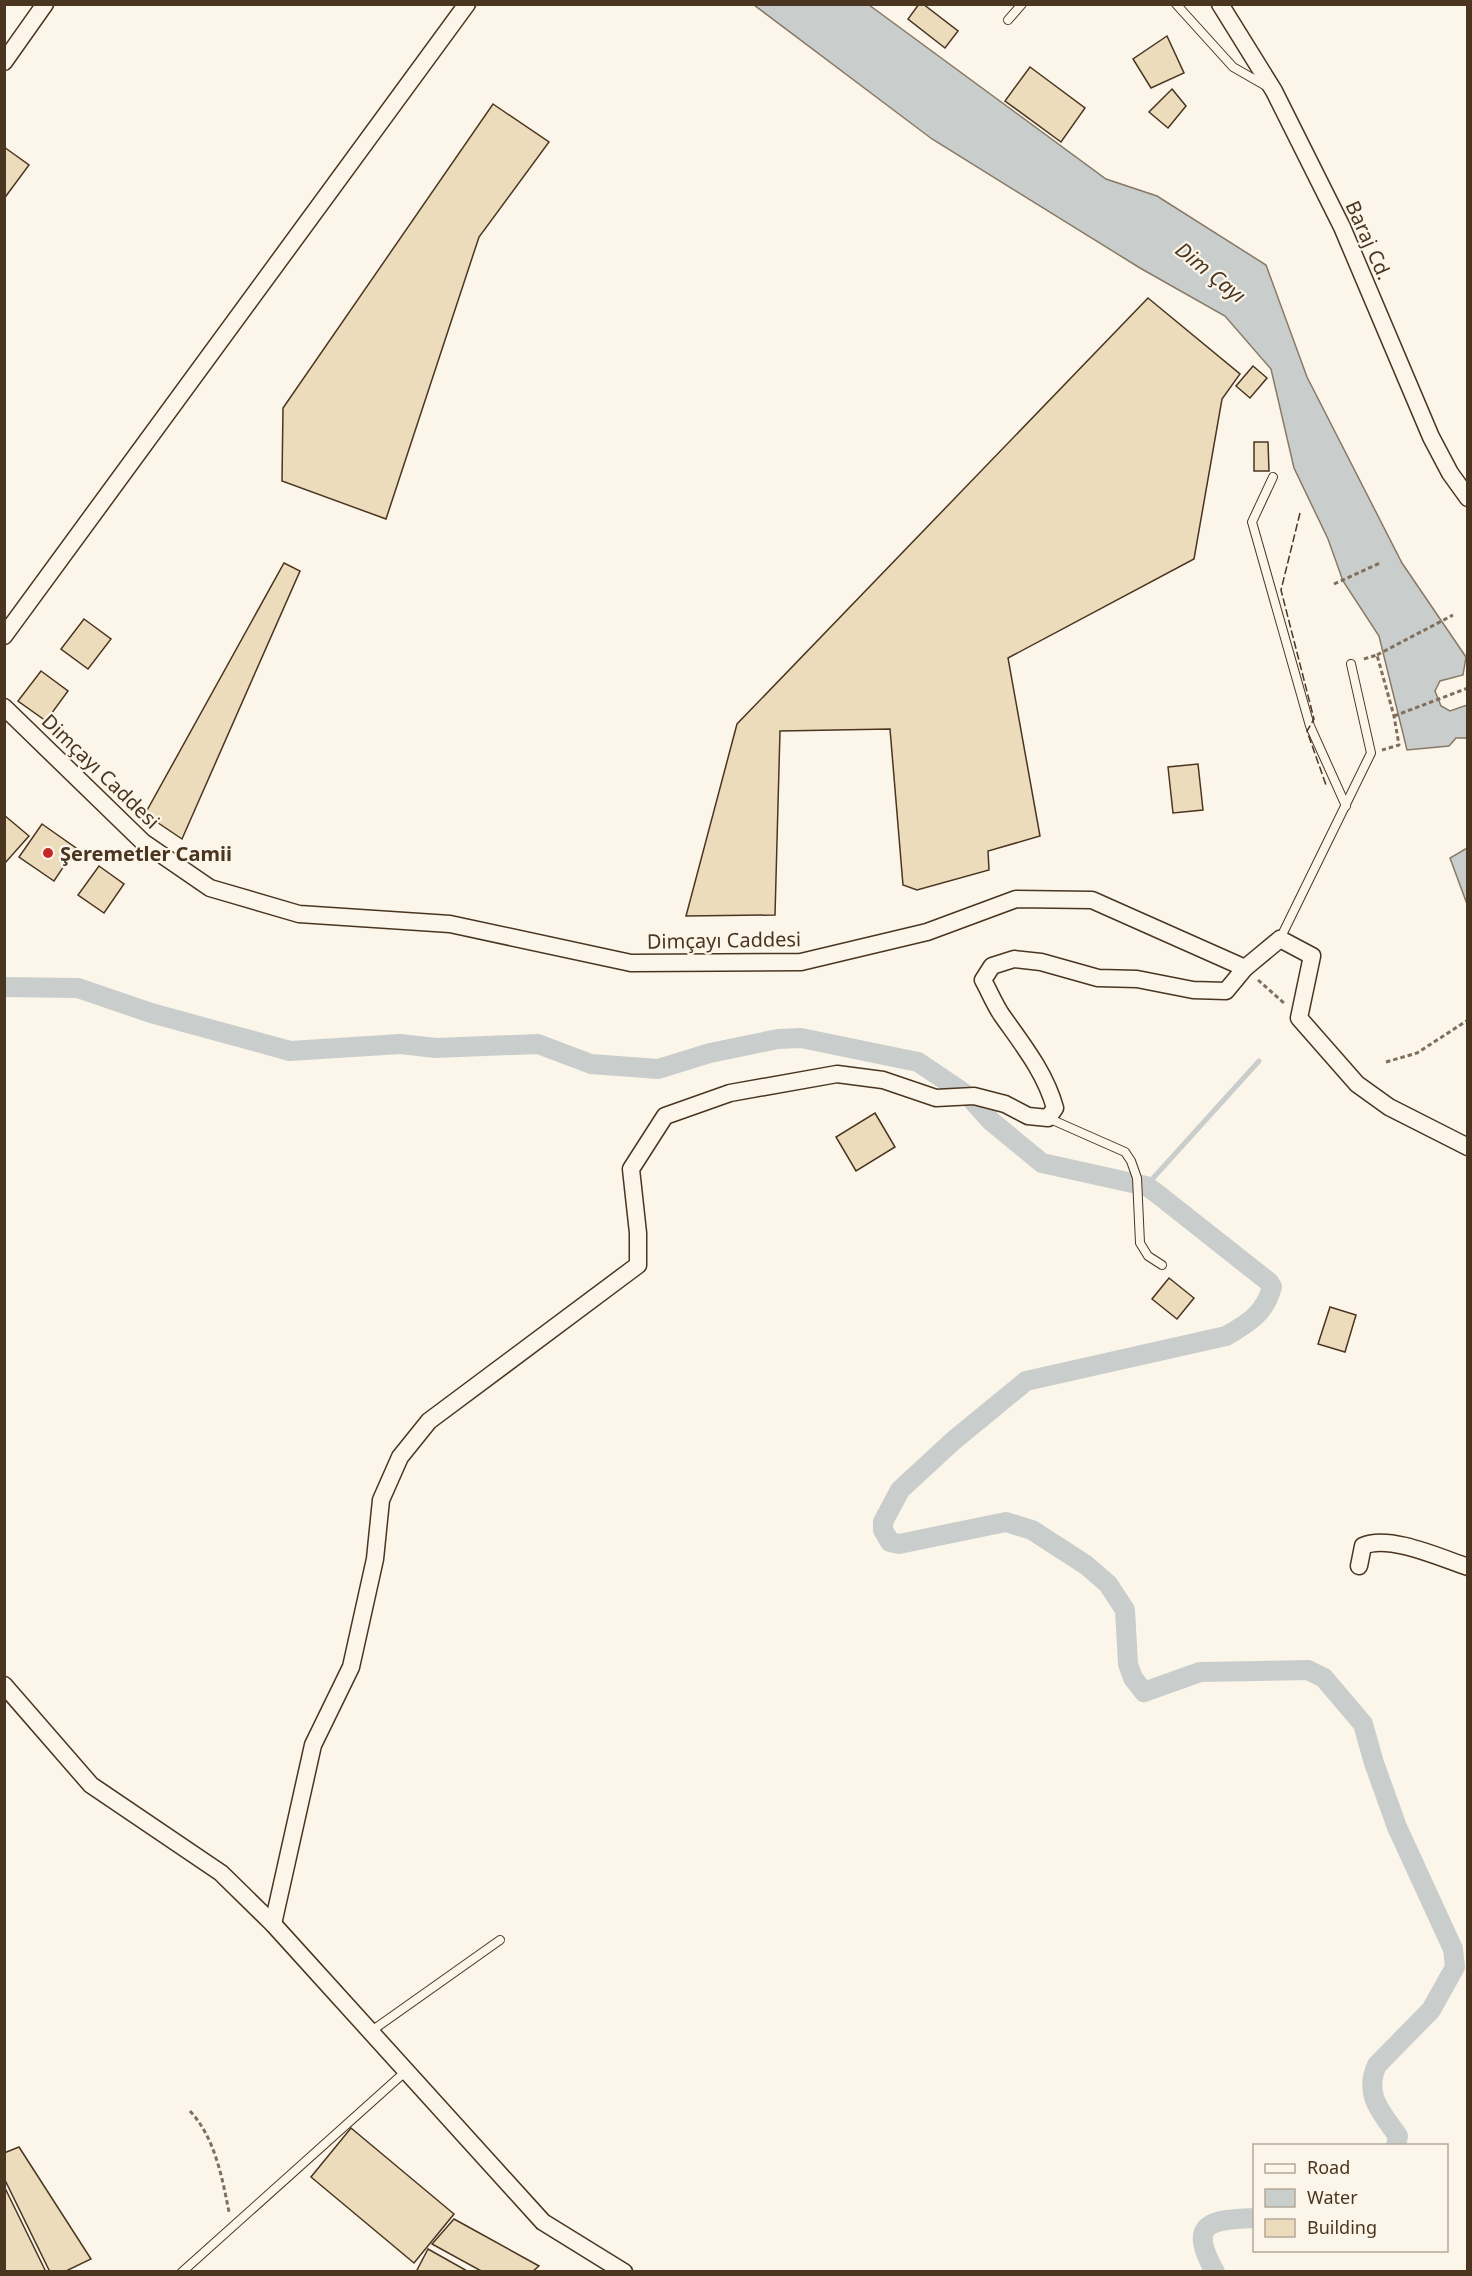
<svg xmlns="http://www.w3.org/2000/svg" width="1472" height="2276" viewBox="0 0 1472 2276" font-family="'Noto Sans',sans-serif">
  <style>
    .water { fill: #c9cecd; stroke: #887966; stroke-width: 1.5 }
    .lines { fill: none; stroke-linecap: round; stroke-linejoin: round }
    .stream { stroke: #c9cecd; stroke-width: 5 }
    .canal { stroke: #c9cecd; stroke-width: 20 }
    .building { fill: #ecdcbc; stroke: #4a3520; stroke-width: 1.5 }
    .service-casing { stroke: #4a3520; stroke-width: 10 }
    .minor-casing { stroke: #4a3520; stroke-width: 19 }
    .path { stroke: #7f6f5c; stroke-width: 3; stroke-dasharray: 4.5 3; stroke-linecap: butt }
    .service { stroke: #fbf6e9; stroke-width: 8 }
    .minor { stroke: #fbf6e9; stroke-width: 16 }
    .fence { stroke: #4a3520; stroke-width: 1.5; stroke-dasharray: 8 3; stroke-linecap: butt }
    .poi-dot { fill: #c62828; stroke: #fbf6e9; stroke-width: 2 }
    .labels { text-anchor: middle; dominant-baseline: central; stroke-width: 4.5; stroke-linejoin: round; paint-order: stroke }
    .street-label { font-size: 20px; fill: #4a3520; stroke: #fbf6e9 }
    .poi-label { font-size: 20px; font-weight: bold; fill: #4a3520; stroke: #fbf6e9; text-anchor: start }
    .water-label { font-size: 21px; font-style: italic; fill: #4a3520; stroke: #fbf6e9 }
  </style>
  <rect width="100%" height="100%" fill="#fbf6e9"/>
  <g class="water">
    <path d="M754 5H869L1106 179 1157 196 1266 265 1307 377 1402 563 1466 657 1463 675 1440 681 1435 691 1441 706 1450 711 1467 705V738H1456L1449 746 1407 750 1379 636 1343 581 1328 539 1294 468 1271 369 1225 316 1140 268 932 139Z"/>
    <path d="M1467 848V904L1450 858Z"/>
  </g>
  <g class="lines">
    <path class="stream" d="M1146 1186 1259 1061"/>
    <g class="canal">
      <path d="M4 987 78 988 151 1013 290 1051 400 1044 436 1048 538 1044 591 1064 658 1069 710 1053 778 1039 801 1038 918 1062 964 1093"/>
      <path d="M973 1101 991 1121 1042 1163 1146 1186 1155 1192 1269 1282 1272 1287C1265 1313 1249 1323 1226 1336L1026 1381 953 1441 900 1490 883 1522V1530L890 1542 899 1544 1006 1522 1032 1530 1086 1565 1108 1584 1125 1610 1128 1664 1133 1678 1144 1692 1200 1672 1308 1670 1324 1678 1363 1724 1374 1763 1397 1827 1453 1949 1455 1967 1431 2010 1377 2065C1363 2095 1382 2113 1398 2136L1396 2146"/>
      <path d="M1215 2272C1187 2222 1210 2220 1254 2218"/>
    </g>
  </g>
  <g class="building">
    <path d="M919 4H923L958 31 945 48 908 19Z"/>
    <path d="M1167 36 1184 73 1151 88 1133 59Z"/>
    <path d="M1030 67 1085 108 1061 142 1005 101Z"/>
    <path d="M1172 89 1186 106 1168 128 1149 112Z"/>
    <path d="M493 104 549 142 479 237 386 519 282 481 283 408Z"/>
    <path d="M4 147 29 165 6 196 4 194Z"/>
    <path d="M1148 298 1240 374 1222 399 1194 559 1008 658 1040 836 988 851 989 870 917 890 903 885 890 729 780 731 775 915 686 916 737 724Z"/>
    <path d="M1253 366 1267 378 1250 398 1236 386Z"/>
    <path d="M1254 442H1268L1269 471H1254Z"/>
    <path d="M284 563 300 571 182 839 145 814Z"/>
    <path d="M84 619 111 639 88 669 61 649Z"/>
    <path d="M41 671 68 691 46 721 18 701Z"/>
    <path d="M1198 764 1203 810 1173 813 1168 767Z"/>
    <path d="M4 815 29 836 5 863 4 862Z"/>
    <path d="M42 824 76 848 54 881 19 857Z"/>
    <path d="M99 866 124 884 104 913 78 895Z"/>
    <path d="M875 1113 895 1147 856 1171 836 1137Z"/>
    <path d="M1169 1278 1194 1298 1177 1319 1152 1299Z"/>
    <path d="M1330 1307 1356 1315 1345 1352 1318 1344Z"/>
    <path d="M351 2128 454 2214 414 2263 311 2177Z"/>
    <path d="M19 2147 91 2259 64 2272H50L4 2178V2153Z"/>
    <path d="M4 2186 46 2272H4Z"/>
    <path d="M454 2219 539 2266 532 2272H483L432 2244Z"/>
    <path d="M428 2249 469 2272H416Z"/>
  </g>
  <g class="lines">
    <defs>
      <g id="service">
        <path d="M1176 4 1233 67 1266 86"/>
        <path d="M1008 20 1022 4"/>
        <path d="M1273 477 1252 522 1310 726 1346 806"/>
        <path d="M1280 939 1371 753 1351 664"/>
        <path d="M1048 1118 1125 1152 1131 1161 1137 1178 1140 1243 1148 1256 1162 1265"/>
        <path d="M370 2032 500 1940"/>
        <path d="M182 2272 405 2072"/>
      </g>
      <g id="minor">
        <path d="M1220 4 1274 91 1342 227 1431 437 1450 473 1468 498"/>
        <path d="M4 62 45 4"/>
        <path d="M4 636 467 4"/>
        <path d="M4 707 143 842 210 888 299 914 450 924 631 963 801 962 927 932 1016 899 1092 900 1245 968 1280 939 1312 956 1299 1018 1357 1084 1389 1107 1468 1147"/>
        <path d="M1359 1566 1363 1546C1389 1534 1441 1558 1468 1567"/>
        <path d="M4 1685 91 1785 221 1873 273 1924 543 2222 624 2272"/>
        <path d="M273 1924 313 1745 351 1667 375 1559 381 1500 400 1457 429 1421 638 1265V1233L631 1169 665 1116 730 1093 837 1074 883 1080 936 1098 974 1096 1005 1104 1028 1116 1048 1118 1055 1108C1045 1072 1022 1044 1001 1014 994 1003 989 991 983 980L992 966 1014 959 1041 962 1098 978 1137 979 1193 990 1226 991 1245 968"/>
      </g>
    </defs>
    <use href="#service" class="service-casing"/>
    <use href="#minor" class="minor-casing"/>
    <g class="path">
      <path d="M1334 584 1380 563"/>
      <path d="M1377 655 1453 615"/>
      <path d="M1364 659 1377 655 1394 716 1399 745 1382 750"/>
      <path d="M1394 716 1468 688"/>
      <path d="M1258 980 1285 1004"/>
      <path d="M1386 1062 1417 1053 1468 1020"/>
      <path d="M190 2111C215 2138 222 2177 229 2212"/>
    </g>
    <use href="#service" class="service"/>
    <use href="#minor" class="minor"/>
    <path class="fence" d="M1300 513 1281 590 1314 719 1307 731 1326 785"/>
  </g>
  <circle class="poi-dot" cx="48" cy="853" r="6"/>
  <g class="labels">
    <g class="street-label">
      <text transform="translate(1369 240) rotate(66)">Baraj Cd.</text>
      <text transform="translate(101 771) rotate(44)">Dimçayı Caddesi</text>
      <text transform="translate(724 940) rotate(-1)">Dimçayı Caddesi</text>
    </g>
    <g class="poi-label">
      <text x="60" y="853">Şeremetler Camii</text>
    </g>
    <g class="water-label">
      <text transform="translate(1211 272) rotate(39)">Dim Çayı</text>
    </g>
  </g>
  <rect width="1472" height="2276" fill="none" stroke="#4a3520" stroke-width="12"/>
  <rect x="1253" y="2144" width="195" height="108" fill="#fbf6e9" stroke="#b4a999" stroke-width="1.5"/>
  <rect x="1265" y="2164" width="30" height="9" fill="#fbf6e9" stroke="#b4a999" stroke-width="1.5"/>
  <text x="1307" y="2174" font-size="18" fill="#4a3520">Road</text>
  <rect x="1265" y="2189" width="30" height="18" fill="#c9cecd" stroke="#b4a999" stroke-width="1.5"/>
  <text x="1307" y="2204" font-size="18" fill="#4a3520">Water</text>
  <rect x="1265" y="2219" width="30" height="18" fill="#ecdcbc" stroke="#b4a999" stroke-width="1.5"/>
  <text x="1307" y="2234" font-size="18" fill="#4a3520">Building</text>
</svg>
